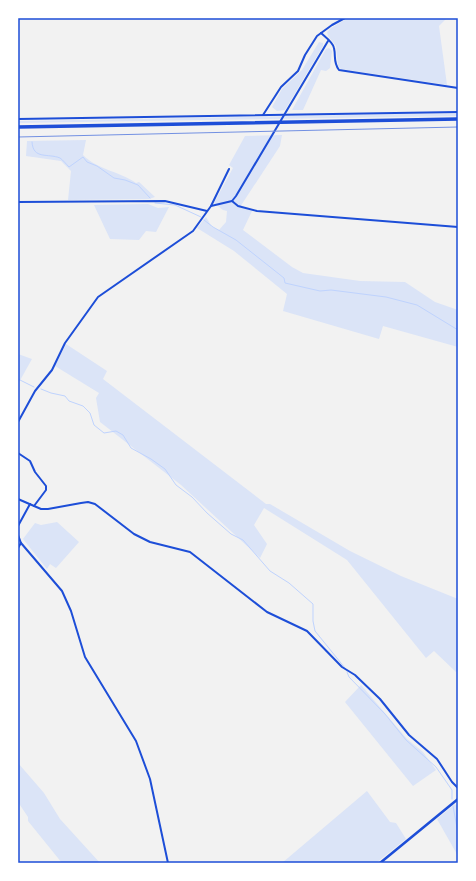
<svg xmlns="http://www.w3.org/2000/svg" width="476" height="881" viewBox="0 0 476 881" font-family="Georgia,serif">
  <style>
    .green { fill: #dbe4f7 }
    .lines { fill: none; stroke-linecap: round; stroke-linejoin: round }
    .stream { stroke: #bfd3fe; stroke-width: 1 }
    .minor { stroke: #1d4ed8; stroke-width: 2 }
    .tertiary { stroke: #1d4ed8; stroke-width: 2.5 }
    .trunk { stroke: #1d4ed8; stroke-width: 3.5 }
    .rail { stroke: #7290e2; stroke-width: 1 }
    .neatline { fill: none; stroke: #1d4ed8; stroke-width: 1.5 }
  </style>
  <rect width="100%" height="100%" fill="#f2f2f2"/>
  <g class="green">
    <path d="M348 18H447L439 26 447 85 341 69 338 66 336 46 328 36 327 32 331 28Z"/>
    <path d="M319 42 323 43V46L285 110 277 111 272 107 282 89 302 70Z"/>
    <path d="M329 48 332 51 330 68 326 71 321 70 303 110H292L326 49Z"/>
    <path d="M458 113V116L18 123V121Z"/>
    <path d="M282 135 280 146 240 207 252 211 243 230 292 267 303 273 360 281 405 282 435 302 458 310V347L383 326 379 339 283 311 287 294 234 251 197 228 206 217 212 227 219 230 226 222 227 211 223 210 214 203 233 168 229 165 245 136Z"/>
    <path d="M86 140 83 155C98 170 119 171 136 183L139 182 155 197 149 199 68 200 71 171 61 161 26 156 27 141Z"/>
    <path d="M148 204 158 208 169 207 156 232 146 231 139 240 110 239 94 205Z"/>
    <path d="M66 344 107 371 103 379 266 504H270L350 551 401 576 458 599V670L456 672 434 651 426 658 347 560 264 508 254 525 267 544 260 558 181 485 100 422 96 398 99 393 55 366Z"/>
    <path d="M18 354 32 359 18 384Z"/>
    <path d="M57 522 79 542 56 568 50 564 47 569 23 539 35 523 41 525Z"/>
    <path d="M361 685 407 739 423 752 436 770 413 786 345 702Z"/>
    <path d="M18 763 44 793 60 819 100 863H62L28 821V817L18 802Z"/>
    <path d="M367 791 390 822 396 823 406 839 376 863H282Z"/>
    <path d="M455 804 458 807V856L437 819Z"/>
  </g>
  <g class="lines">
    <g class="stream">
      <path d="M32 142C33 160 48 153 60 158 63 160 66 164 69 167L83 157 87 162 97 166 114 178 125 180 138 185 150 198"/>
      <path d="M155 203 175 205 201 217"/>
      <path d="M204 220 213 227 236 240 284 278 285 283 320 291 331 290 386 297 417 305 458 330"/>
      <path d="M18 379 34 387"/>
      <path d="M41 389 51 393 65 396 69 401 83 406 90 413 94 425 104 433 116 431 123 435 131 448 151 459 165 469 176 485 192 497 207 513 231 534 243 540 270 571 289 583 313 604V621L315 631 345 668"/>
      <path d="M347 672 349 677 385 714 406 740 436 767 452 790V799"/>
      <path d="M453 806 458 833"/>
    </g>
    <g class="minor">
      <path d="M321 33C325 37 333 42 334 48 336 57 333 62 339 70L458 88"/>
      <path d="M263 115 281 87 298 71 305 55 317 36 332 25 345 18"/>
      <path d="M18 119 458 112"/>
      <path d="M232 201 238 206 257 211 458 227"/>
      <path d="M18 202 165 201 207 211"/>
      <path d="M211 206 232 201 236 196 328 41"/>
      <path d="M18 422 35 391 52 370 65 343 98 297 193 231 211 206 229 169"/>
      <path d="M18 453 30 461 35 472 46 486V490L34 506"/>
      <path d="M18 499 41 509H48L81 503 88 502 95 504 134 534 150 542 190 552 267 612 307 631 342 667 355 675 380 699 409 735 437 759 452 782 458 788"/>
      <path d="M18 526 30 504"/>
      <path d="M18 535 21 543 62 591 71 611 85 657 136 741 150 779 168 863"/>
      <path d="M18 548 21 543"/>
    </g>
    <path class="tertiary" d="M380 863 458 799"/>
    <path class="trunk" d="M18 127 458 119"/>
    <path class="rail" d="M18 137 458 127"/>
  </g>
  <rect width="476" height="881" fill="none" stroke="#ffffff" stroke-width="38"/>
  <rect x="19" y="19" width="438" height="843" class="neatline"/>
</svg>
